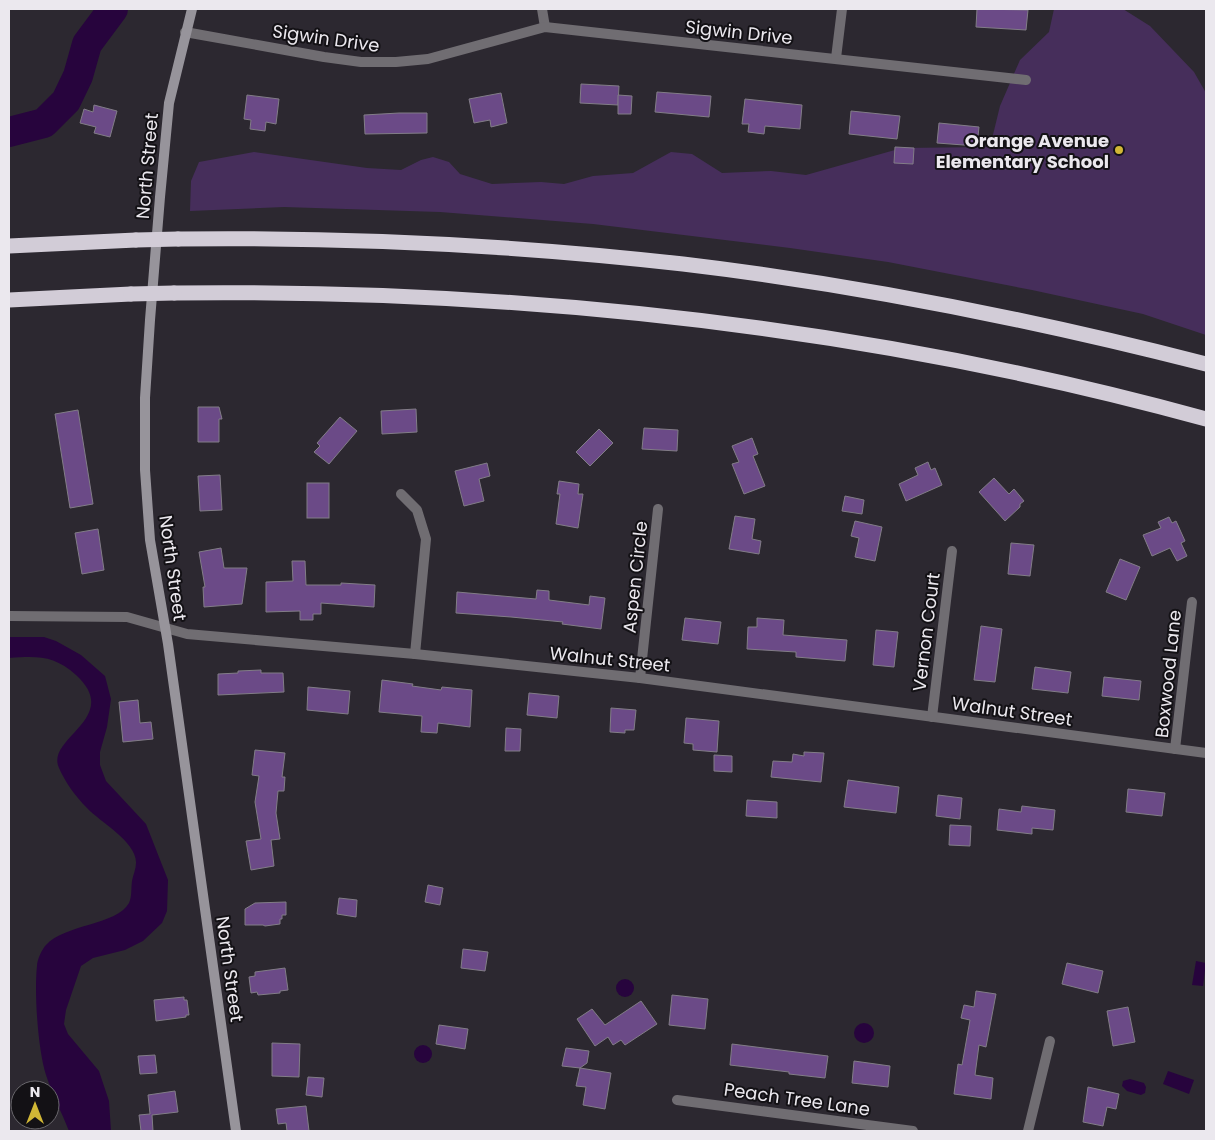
<svg xmlns="http://www.w3.org/2000/svg" width="1215" height="1140" viewBox="0 0 1215 1140" font-family="Poppins,sans-serif">
  <style>
    .green { fill: #462e5b }
    .water { fill: #27043d }
    .lines { fill: none; stroke-linecap: round; stroke-linejoin: round }
    .river { stroke: #27043d; stroke-width: 30 }
    .building { fill: #6b4a87; stroke: #827d87 }
    .minor { stroke: #706d72; stroke-width: 10 }
    .secondary { stroke: #97949b; stroke-width: 10 }
    .motorway { stroke: #d2ccd7; stroke-width: 15 }
    .motorway-bridge { stroke: #d2ccd7; stroke-width: 15 }
    .poi-dot { fill: #d1b736; stroke: #131115; stroke-width: 2 }
    .labels { text-anchor: middle; dominant-baseline: central; stroke-width: 4; stroke-linejoin: round; paint-order: stroke }
    .street-label { font-size: 18px; fill: #ebe8ee; stroke: #131115 }
    .poi-label { font-size: 18px; font-weight: bold; fill: #ebe8ee; stroke: #131115; text-anchor: end }
  </style>
  <rect width="100%" height="100%" fill="#2c2830"/>
  <path class="green" d="M1054 9H1123L1150 26 1194 72 1206 93V335L1143 314 1032 290 888 262 790 248 593 224 440 212 284 207 190 211 191 181 199 162 254 152 367 168 401 170 421 160 433 157 449 162 460 174 492 184 541 182 564 184 593 176 633 173 671 152 692 154 722 173 771 171 806 175 902 148 990 147 1000 106 1020 60 1049 32Z"/>
  <g class="water">
    <path d="M9 637H44L56 641 81 655 105 676 111 699 107 727 100 752V765L106 781 146 824 168 880 167 911 162 923 143 941 125 950 93 958 81 966 66 1010 64 1024 68 1034 99 1071 109 1101 111 1131H69C62 1113 52 1094 46 1075 38 1050 34 993 37 966 37 960 42 949 46 945 65 924 117 925 129 903 132 897 131 888 132 881 133 875 136 869 136 863 137 842 100 822 87 808 76 797 65 782 59 768 45 738 123 718 76 675 54 655 37 656 9 658Z"/>
    <path d="M1196 961 1206 963 1203 986 1192 985Z"/>
    <circle cx="625" cy="988" r="9"/>
    <circle cx="864" cy="1033" r="10"/>
    <circle cx="423" cy="1054" r="9"/>
    <path d="M1168 1071 1194 1080 1189 1094 1163 1084Z"/>
    <path d="M1130 1079 1144 1083 1146 1087 1145 1093 1141 1095 1127 1091 1122 1086 1123 1081Z"/>
  </g>
  <g class="lines">
    <path class="river" d="M9 132 44 123 66 101 78 76 87 44 113 9"/>
  </g>
  <g class="building">
    <path d="M977 9 1028 10 1026 30 976 27Z"/>
    <path d="M581 84 619 86 618 105 580 103Z"/>
    <path d="M657 92 711 96 709 117 655 112Z"/>
    <path d="M501 93 507 123 491 127 490 120 474 123 469 99Z"/>
    <path d="M247 95 279 99 276 124 266 122 265 131 250 129 251 120 244 119Z"/>
    <path d="M618 95 632 96 631 114H618Z"/>
    <path d="M745 99 802 105 800 129 765 126 764 134 748 132 749 124H742Z"/>
    <path d="M94 105 117 111 110 137 94 133 96 127 80 123 84 109 93 112Z"/>
    <path d="M851 111 900 116 897 139 849 134Z"/>
    <path d="M399 113H427V133L365 134 364 115Z"/>
    <path d="M939 123 979 127 977 146 937 143Z"/>
    <path d="M895 147 914 148 913 164 894 163Z"/>
    <path d="M198 407H219L222 419H219V442H198Z"/>
    <path d="M416 409 417 432 382 434 381 411Z"/>
    <path d="M78 410 93 504 70 508 55 414Z"/>
    <path d="M340 417 357 431 329 464 314 452 320 446 317 443Z"/>
    <path d="M644 428 678 430 677 451 642 449Z"/>
    <path d="M599 429 613 443 590 466 576 452Z"/>
    <path d="M752 438 758 454 753 456 765 486 744 494 732 464 739 462 732 446Z"/>
    <path d="M928 462 931 470 935 468 942 485 906 501 899 484 918 475 915 468Z"/>
    <path d="M487 463 490 476 479 479 484 501 464 506 455 471Z"/>
    <path d="M220 475 222 510 200 511 198 476Z"/>
    <path d="M994 478 1009 494 1014 489 1024 501 1020 504V507L1005 521 979 492Z"/>
    <path d="M559 481 579 484 578 494H583L578 528 556 524 560 494H557Z"/>
    <rect x="307" y="483" width="22" height="35"/>
    <path d="M845 496 864 500 862 514 842 511Z"/>
    <path d="M735 516 755 519 752 539 761 541 759 554 729 549Z"/>
    <path d="M1169 517 1172 523 1176 521 1185 541 1181 543 1187 556 1177 561 1170 548 1152 556 1143 535 1161 528 1158 522Z"/>
    <path d="M855 521 882 527 875 561 855 557 859 538 851 536Z"/>
    <path d="M98 529 104 570 82 574 75 533Z"/>
    <path d="M1011 543 1034 545 1030 576 1008 574Z"/>
    <path d="M221 548 224 568H247L242 604 204 607 203 587H205L199 552Z"/>
    <path d="M1120 559 1140 567 1126 600 1106 592Z"/>
    <path d="M292 561H305L306 585H341V583L375 585 374 607 321 603V614H313V620H300V611L266 612V582L293 581Z"/>
    <path d="M537 590 549 591V600L589 605 590 596 605 598 601 629 562 624 563 622 511 617 456 613 457 592 536 599Z"/>
    <path d="M685 618 721 622 718 644 682 640Z"/>
    <path d="M757 618 784 620 783 635 847 640 845 661 796 657V652L747 649 748 627H757Z"/>
    <path d="M981 626 1002 629 995 682 974 680Z"/>
    <path d="M876 630 898 632 894 667 873 665Z"/>
    <path d="M1035 667 1071 672 1068 693 1032 689Z"/>
    <path d="M261 670V673H283L284 692 218 695V674L238 673V671Z"/>
    <path d="M1104 677 1141 681 1139 700 1102 696Z"/>
    <path d="M382 680 413 684 412 686 441 690 442 687 472 690 470 727 438 723 437 733 421 732 422 716 379 712Z"/>
    <path d="M308 687 350 691 348 714 307 710Z"/>
    <path d="M529 693 559 696 557 718 527 715Z"/>
    <path d="M138 700 140 723 151 722 153 739 123 742 119 702Z"/>
    <path d="M611 708 636 710 634 730H625V733L610 732Z"/>
    <path d="M686 718 719 721 717 752 693 750V744L684 743Z"/>
    <path d="M506 728 521 729 520 751H505Z"/>
    <path d="M255 750 285 753 282 777H285L284 791H278L276 813 280 839 271 840 274 866 251 870 246 841 261 839 255 802 259 776 252 775Z"/>
    <path d="M804 752 824 753 821 782 771 777 773 761 792 762 793 754 804 756Z"/>
    <path d="M714 755 732 756V772L714 771Z"/>
    <path d="M848 780 899 787 896 813 844 807Z"/>
    <path d="M1128 789 1165 793 1162 816 1126 812Z"/>
    <path d="M938 795 962 798 960 819 936 816Z"/>
    <path d="M747 800 777 802V818L746 816Z"/>
    <path d="M1022 806 1055 810 1053 830 1032 828V834L997 830 999 809 1021 812Z"/>
    <path d="M950 825 971 826 970 846 949 845Z"/>
    <path d="M428 885 443 888 440 905 425 902Z"/>
    <path d="M339 898 357 900 356 917 337 914Z"/>
    <path d="M286 902V915H282V919H280V924L265 926 263 925H245V909L255 903Z"/>
    <path d="M463 949 488 952 485 971 461 968Z"/>
    <path d="M1067 963 1103 971 1098 993 1062 984Z"/>
    <path d="M285 968 288 990 280 991V993L258 995 257 992 251 993 249 977 255 976V972Z"/>
    <path d="M976 991 996 994 986 1047 979 1045 975 1075 993 1078 991 1099 954 1094 958 1064 962 1065 970 1020 961 1018 964 1005 974 1007Z"/>
    <path d="M672 995 708 999 705 1029 669 1025Z"/>
    <path d="M184 997V1000H187L189 1015H186V1017L156 1021 154 1000Z"/>
    <path d="M641 1001 657 1024 625 1045 621 1040 613 1045 608 1037 595 1046 577 1019 592 1009 605 1025Z"/>
    <path d="M1128 1007 1135 1042 1113 1046 1107 1011Z"/>
    <path d="M439 1025 468 1029 465 1049 436 1044Z"/>
    <path d="M272 1043 300 1044 299 1077 272 1076Z"/>
    <path d="M732 1044 828 1056 825 1078 789 1074V1072L730 1065Z"/>
    <path d="M566 1048 589 1051 587 1063 580 1068 611 1073 605 1109 583 1105 586 1087 576 1086 580 1068 562 1066Z"/>
    <path d="M155 1055 157 1073 140 1074 138 1056Z"/>
    <path d="M854 1061 890 1066 888 1087 852 1083Z"/>
    <path d="M308 1077 324 1078 322 1097 306 1095Z"/>
    <path d="M1088 1087 1119 1094 1116 1109 1107 1107 1103 1126 1083 1122Z"/>
    <path d="M175 1091 178 1112 152 1115 153 1131H141L139 1115 150 1114 148 1095Z"/>
    <path d="M306 1106 309 1131H287L286 1123 278 1124 276 1109Z"/>
  </g>
  <g class="lines">
    <g class="minor">
      <path d="M542 9 545 27"/>
      <path d="M185 32 324 57 361 62H396L428 59 545 27 1026 80"/>
      <path d="M836 58 842 9"/>
      <path d="M401 494 417 510 426 539 415 654"/>
      <path d="M9 616 127 617 187 634 415 654 640 678 1206 753"/>
      <path d="M640 678 658 509"/>
      <path d="M932 717 952 551"/>
      <path d="M1175 749 1192 602"/>
      <path d="M677 1100 913 1131"/>
      <path d="M1028 1131 1050 1041"/>
    </g>
    <path class="secondary" d="M192 9 169 103 160 197 150 320 145 398V470L150 540 168 644 236 1131"/>
    <g class="motorway">
      <path d="M178 239C347 237 515 245 683 264 860 285 1034 320 1206 364"/>
      <path d="M9 246 136 240"/>
      <path d="M174 293C524 289 868 326 1206 419"/>
      <path d="M9 300 131 294"/>
    </g>
    <g class="motorway-bridge">
      <path d="M136 240 178 239"/>
      <path d="M131 294 174 293"/>
    </g>
  </g>
  <circle class="poi-dot" cx="1119" cy="150" r="5"/>
  <g class="labels">
    <g class="street-label">
      <text transform="translate(739 32) rotate(6)">Sigwin Drive</text>
      <text transform="translate(326 38) rotate(8)">Sigwin Drive</text>
      <text transform="translate(147 166) rotate(-85)">North Street</text>
      <text transform="translate(173 568) rotate(82)">North Street</text>
      <text transform="translate(635 577) rotate(-84)">Aspen Circle</text>
      <text transform="translate(926 632) rotate(-83)">Vernon Court</text>
      <text transform="translate(610 659) rotate(6)">Walnut Street</text>
      <text transform="translate(1168 674) rotate(-84)">Boxwood Lane</text>
      <text transform="translate(1012 711) rotate(8)">Walnut Street</text>
      <text transform="translate(230 969) rotate(82)">North Street</text>
      <text transform="translate(797 1099) rotate(8)">Peach Tree Lane</text>
    </g>
    <g class="poi-label">
      <text x="1109" y="140">Orange Avenue<tspan x="1109" dy="21">Elementary School</tspan></text>
    </g>
  </g>
  <rect width="1215" height="1140" fill="none" stroke="#ebe8ee" stroke-width="20"/>
  <g transform="translate(35 1105)"><circle r="24" fill="#131115" stroke="#69676c"/>
  <path d="M0-4L9 19L0 12L-9 19Z" fill="#d1b736"/>
  <text y="-8" font-size="14" font-weight="bold" text-anchor="middle" fill="#ebe8ee">N</text>
  </g>
</svg>
